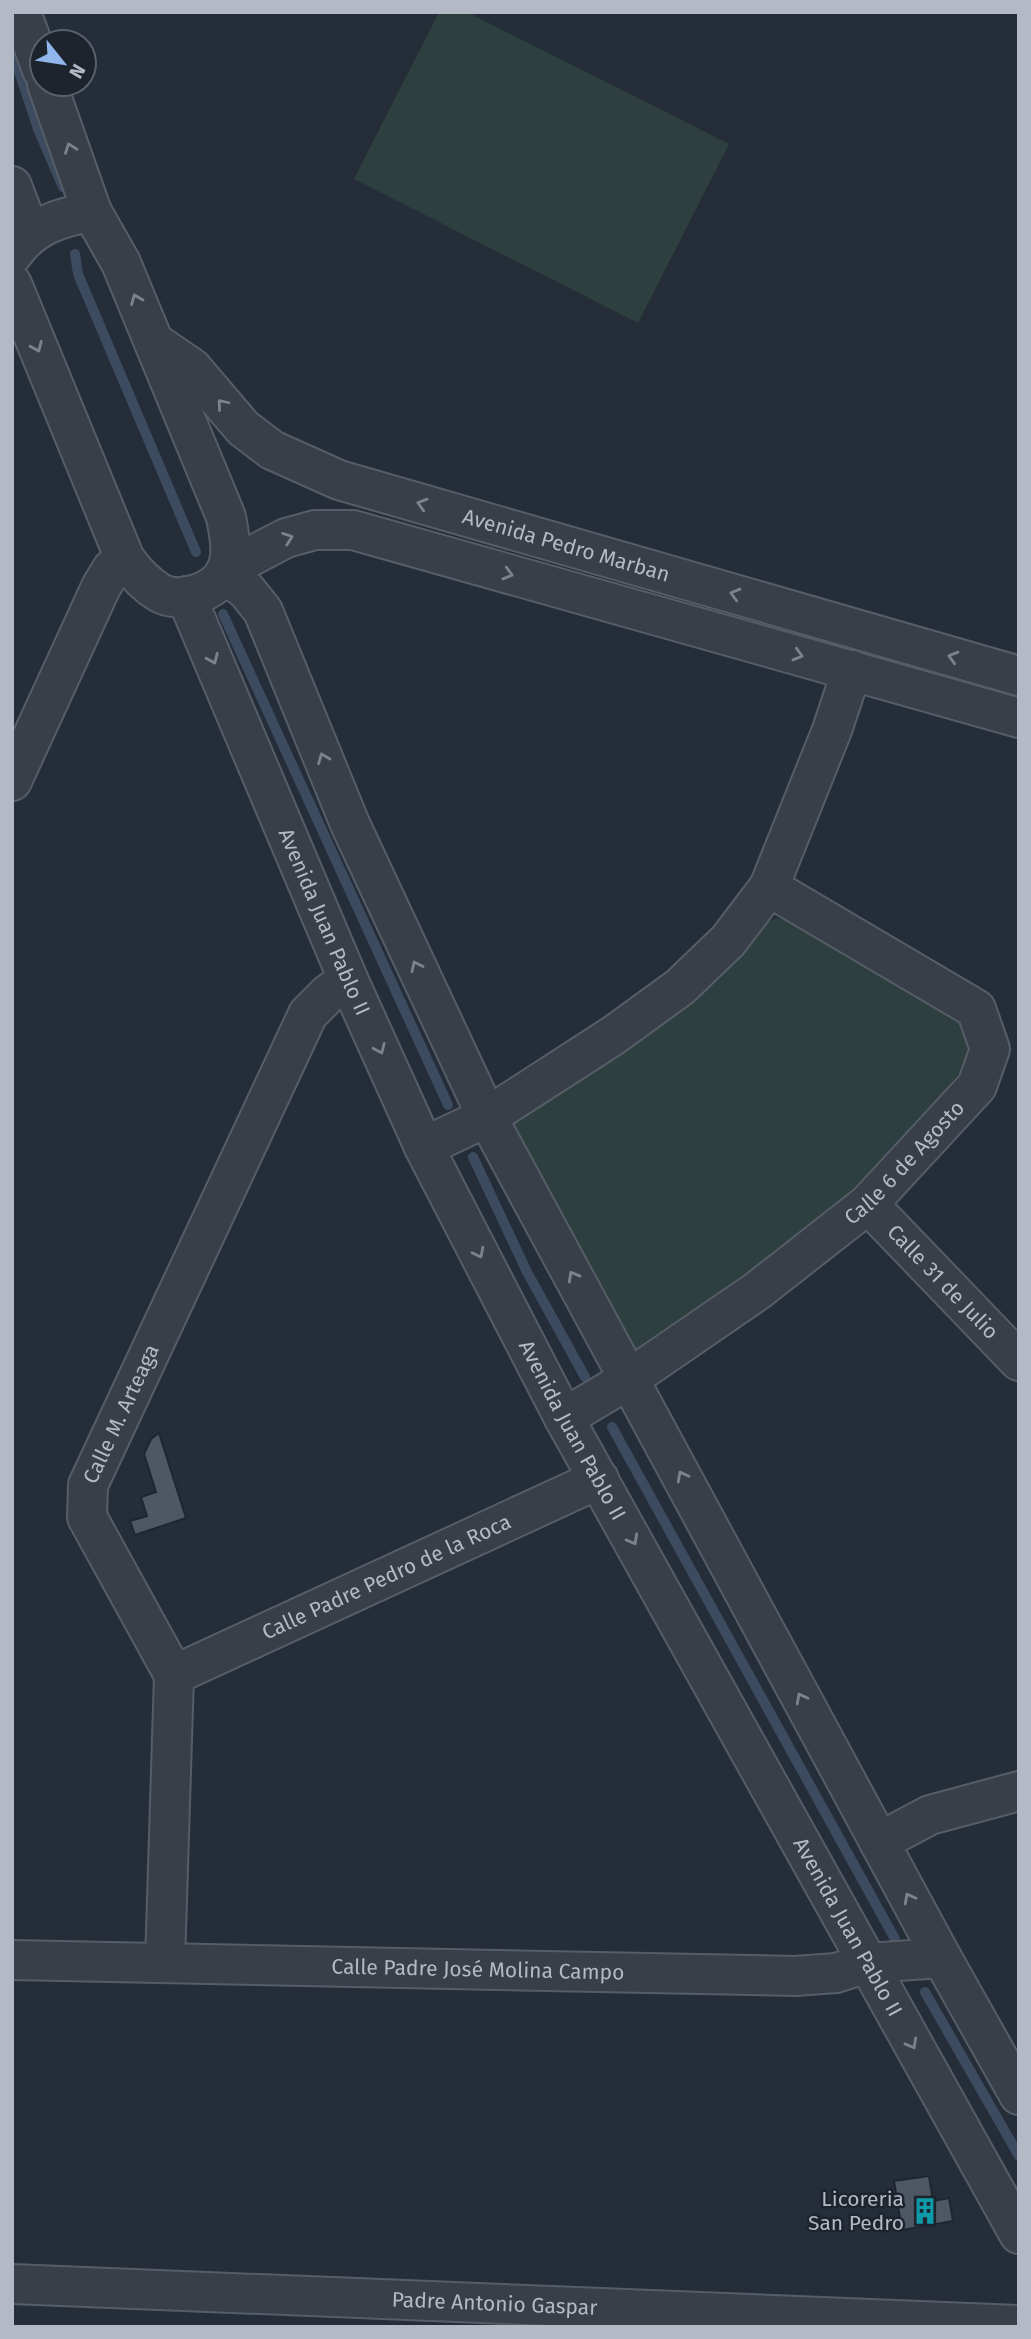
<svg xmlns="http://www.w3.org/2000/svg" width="1031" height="2339" viewBox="0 0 1031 2339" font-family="'Fira Sans',sans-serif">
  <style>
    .green { fill: #2d3f3f }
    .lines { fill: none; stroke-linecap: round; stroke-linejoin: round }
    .stream { stroke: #3c4b60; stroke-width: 10 }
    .building { fill: #4d5864; stroke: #1f2630; stroke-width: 2 }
    .minor-casing { stroke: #565d67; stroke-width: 42 }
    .minor { stroke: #383f49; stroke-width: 38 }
    .oneway { stroke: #7c838d }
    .labels { text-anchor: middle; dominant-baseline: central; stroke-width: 5; stroke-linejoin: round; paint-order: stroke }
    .street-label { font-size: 21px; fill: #b3bac5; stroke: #1d242e }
    .poi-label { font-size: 21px; fill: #b3bac5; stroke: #1d242e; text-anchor: end }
  </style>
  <rect width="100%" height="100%" fill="#252e38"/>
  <g class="green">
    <path d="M439 12H467L729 144 638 323 354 179Z"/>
    <path d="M778 918 794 921 962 1021 972 1047 967 1064 925 1114 868 1174 826 1215 637 1360 513 1124 682 1010 744 949 764 922Z"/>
  </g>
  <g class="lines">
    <g class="stream">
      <path d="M12 51 38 129 63 187"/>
      <path d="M75 254 78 274 196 552"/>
      <path d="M223 614 448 1105"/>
      <path d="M473 1157 527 1272 585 1377"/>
      <path d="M612 1427 895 1939"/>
      <path d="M925 1992 1019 2156"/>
    </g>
  </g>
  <g class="building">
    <path d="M159 1433 186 1518 135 1535 130 1521 147 1516 141 1497 156 1492 144 1454 151 1439Z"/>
    <path d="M929 2176 933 2201 949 2198 953 2221 902 2230 894 2181Z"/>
  </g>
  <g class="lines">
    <defs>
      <g id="minor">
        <path d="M21 12 42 70"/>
        <path d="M47 84 92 212"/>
        <path d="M12 186 30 233"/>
        <path d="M12 255C32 226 59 217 92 212L121 263 226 517C229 534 234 554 226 571 216 592 180 604 160 593 145 584 135 573 125 559L12 284"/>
        <path id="s1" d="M154 342 192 368 243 428 272 450 339 480 1019 676"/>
        <path d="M227 569 286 538 315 530H353L1019 718"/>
        <path d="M225 573 247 591 263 611 350 824 487 1117 942 1958 1019 2095"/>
        <path id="s2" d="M186 596 348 979 424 1147 564 1418 1019 2234"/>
        <path d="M12 781 101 587 112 569 125 559"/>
        <path d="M424 1147 487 1117 614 1035 680 987 728 941 769 887 832 730 852 670"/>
        <path id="s3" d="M868 1204 1019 1361"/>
        <path id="s4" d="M564 1418 629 1379 757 1291 868 1204 977 1086 990 1049 976 1009 769 887"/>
        <path id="s5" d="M174 1675 599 1479"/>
        <path d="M879 1842 930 1815 1019 1791"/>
        <path id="s6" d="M12 1960 795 1976 836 1973 867 1963 942 1958"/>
        <path id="s7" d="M165 1963 174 1675 87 1517 88 1485 308 1014 328 994 348 979"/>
        <path id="s8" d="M12 2284 1019 2325"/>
      </g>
    </defs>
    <use href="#minor" class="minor-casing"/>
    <use href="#minor" class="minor"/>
  </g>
  <defs><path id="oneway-chevron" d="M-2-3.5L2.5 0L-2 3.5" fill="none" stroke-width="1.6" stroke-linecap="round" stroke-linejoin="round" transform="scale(1.75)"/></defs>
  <g class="oneway">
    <use href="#oneway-chevron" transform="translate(70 148) rotate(-110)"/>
    <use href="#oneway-chevron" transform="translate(136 299) rotate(-112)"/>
    <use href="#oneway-chevron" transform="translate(37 347) rotate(67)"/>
    <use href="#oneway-chevron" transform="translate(222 404) rotate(-130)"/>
    <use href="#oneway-chevron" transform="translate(422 504) rotate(-164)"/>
    <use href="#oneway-chevron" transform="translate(288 538) rotate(-20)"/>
    <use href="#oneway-chevron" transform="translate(508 574) rotate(16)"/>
    <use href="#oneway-chevron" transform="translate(735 594) rotate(-164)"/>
    <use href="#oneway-chevron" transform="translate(798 655) rotate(16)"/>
    <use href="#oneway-chevron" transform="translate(953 657) rotate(-164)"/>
    <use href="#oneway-chevron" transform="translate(213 659) rotate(67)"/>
    <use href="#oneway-chevron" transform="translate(323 758) rotate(-112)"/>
    <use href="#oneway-chevron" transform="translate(416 966) rotate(-115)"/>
    <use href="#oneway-chevron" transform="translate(380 1049) rotate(66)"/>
    <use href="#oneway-chevron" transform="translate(479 1253) rotate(63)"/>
    <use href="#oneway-chevron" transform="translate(573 1276) rotate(-119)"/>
    <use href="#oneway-chevron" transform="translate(682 1476) rotate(-118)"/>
    <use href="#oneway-chevron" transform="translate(633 1540) rotate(61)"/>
    <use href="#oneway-chevron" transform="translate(801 1698) rotate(-118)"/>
    <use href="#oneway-chevron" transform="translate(909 1898) rotate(-118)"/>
    <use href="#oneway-chevron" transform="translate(912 2044) rotate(61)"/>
  </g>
  <defs>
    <symbol id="building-bare" viewBox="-9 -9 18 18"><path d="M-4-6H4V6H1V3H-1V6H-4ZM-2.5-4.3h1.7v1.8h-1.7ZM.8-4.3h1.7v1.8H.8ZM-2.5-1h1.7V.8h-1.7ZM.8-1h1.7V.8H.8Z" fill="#0f9aa8" stroke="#1d242e" stroke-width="2.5" paint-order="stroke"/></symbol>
  </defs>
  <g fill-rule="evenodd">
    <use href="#building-bare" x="906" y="2192" width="38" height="38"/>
  </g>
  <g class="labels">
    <g class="street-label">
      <text stroke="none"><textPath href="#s1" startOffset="471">Avenida Pedro Marban</textPath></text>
      <text stroke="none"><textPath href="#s2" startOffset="354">Avenida Juan Pablo II</textPath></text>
      <text stroke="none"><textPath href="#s4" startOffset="427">Calle 6 de Agosto</textPath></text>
      <text stroke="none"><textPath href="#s3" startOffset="108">Calle 31 de Julio</textPath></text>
      <text stroke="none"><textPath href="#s7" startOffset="579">Calle M. Arteaga</textPath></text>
      <text stroke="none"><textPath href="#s2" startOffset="920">Avenida Juan Pablo II</textPath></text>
      <text stroke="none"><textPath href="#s5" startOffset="234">Calle Padre Pedro de la Roca</textPath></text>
      <text stroke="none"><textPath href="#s2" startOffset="1488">Avenida Juan Pablo II</textPath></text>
      <text stroke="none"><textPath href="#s6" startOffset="466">Calle Padre José Molina Campo</textPath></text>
      <text stroke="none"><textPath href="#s8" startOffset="483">Padre Antonio Gaspar</textPath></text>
    </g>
    <g class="poi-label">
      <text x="904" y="2199">Licoreria<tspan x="904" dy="24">San Pedro</tspan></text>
    </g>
  </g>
  <rect width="1031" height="2339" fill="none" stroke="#b3bac5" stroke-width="28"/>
  <g transform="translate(63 63) rotate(120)"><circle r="33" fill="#1d242e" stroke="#59606a" stroke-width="2"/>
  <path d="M0-5L12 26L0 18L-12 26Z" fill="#91b6ec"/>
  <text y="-10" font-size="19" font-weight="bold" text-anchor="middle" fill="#b3bac5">N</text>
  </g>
</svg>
